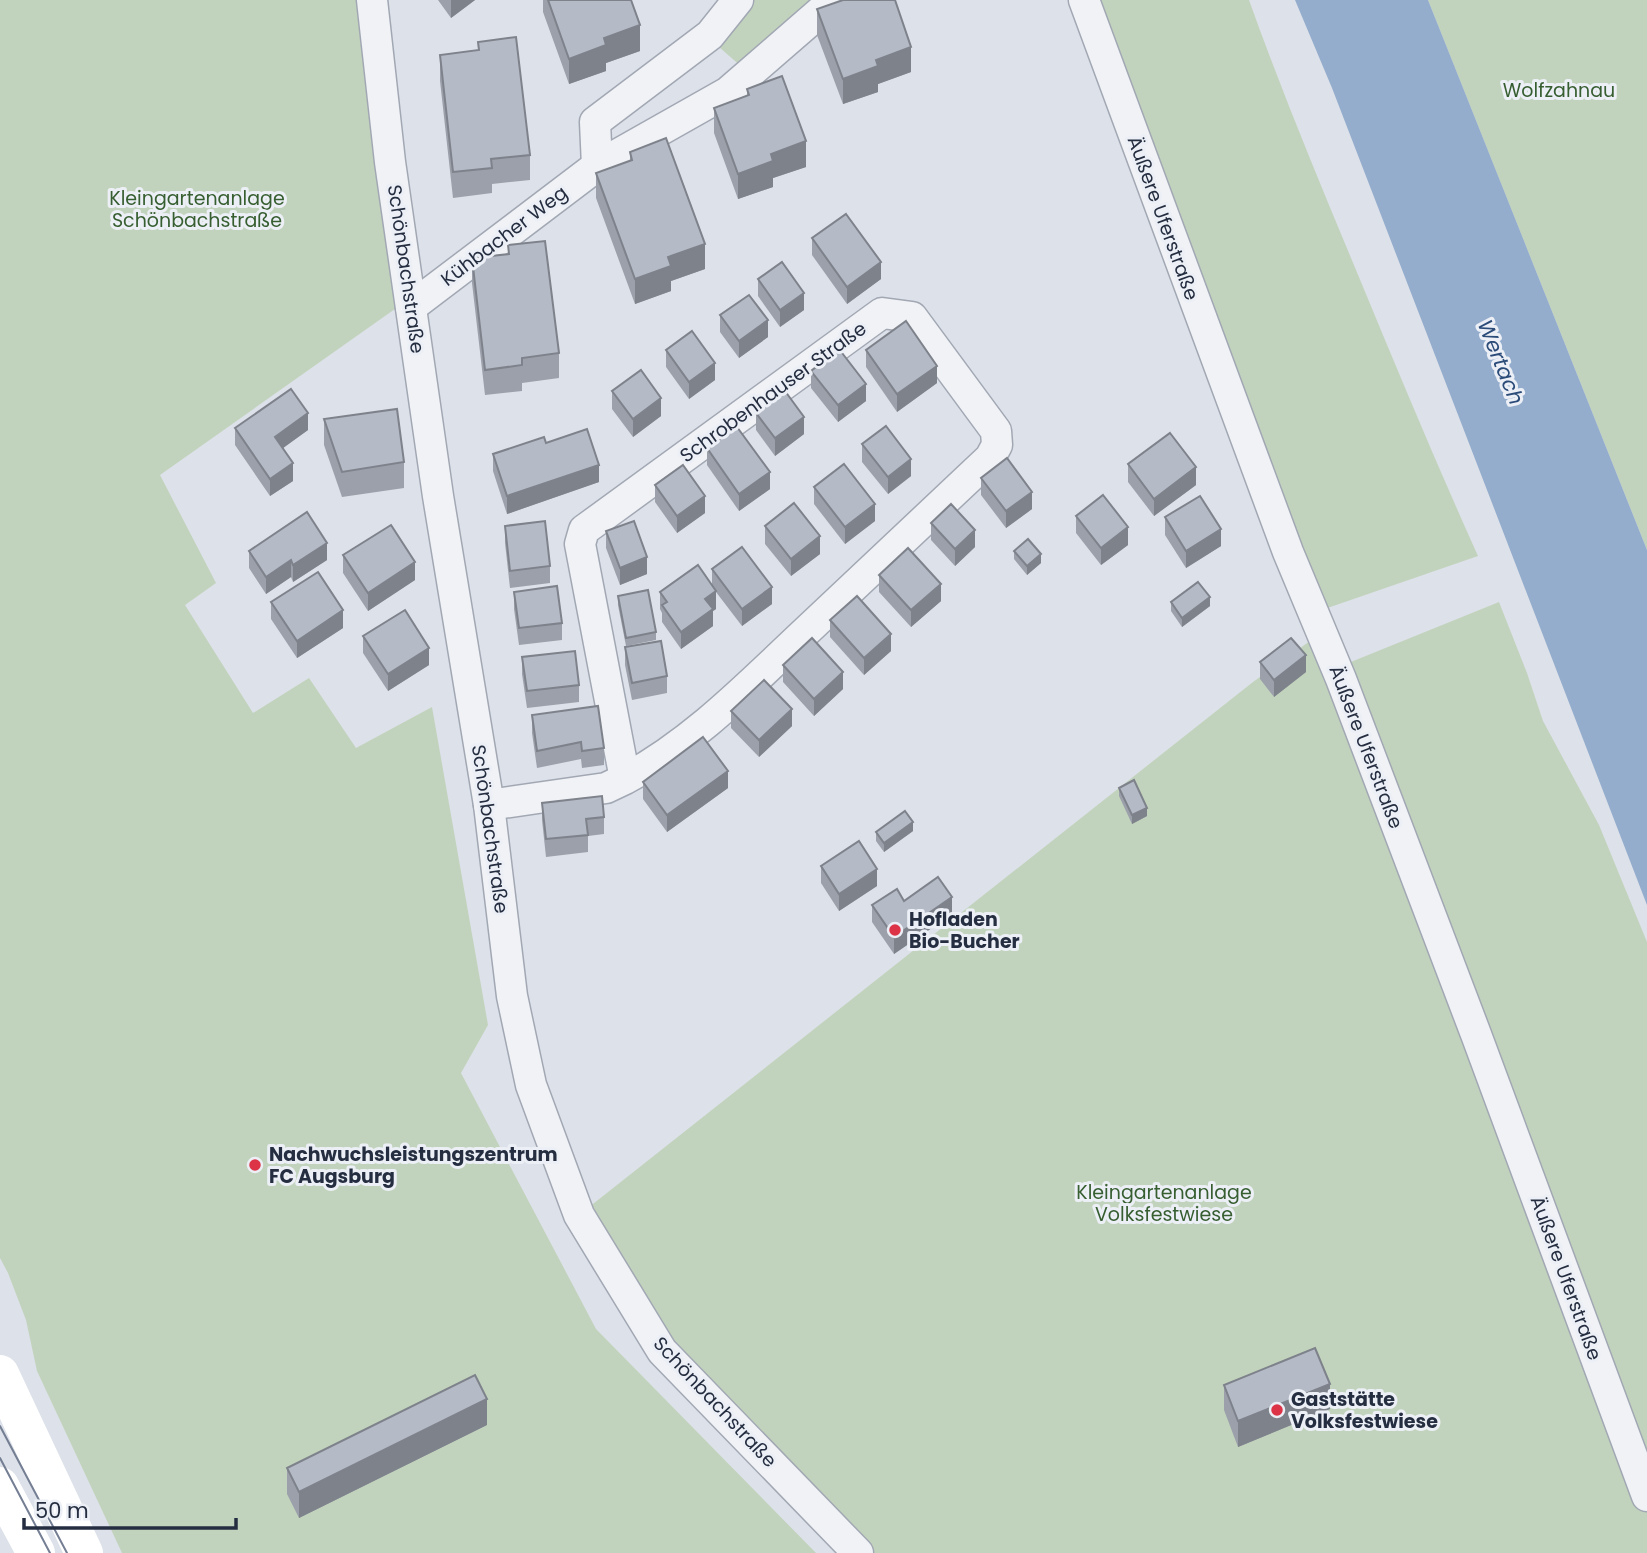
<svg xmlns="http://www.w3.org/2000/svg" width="1647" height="1553" viewBox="0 0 1647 1553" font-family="Poppins,sans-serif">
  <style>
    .green { fill: #c2d3bd }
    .water { fill: #94adcd }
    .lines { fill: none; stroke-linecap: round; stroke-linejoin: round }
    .minor-casing { stroke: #a2a8b3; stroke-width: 33 }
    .minor { stroke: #f0f2f6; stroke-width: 30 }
    .secondary { stroke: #fff; stroke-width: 38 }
    .tram { stroke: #757f94; stroke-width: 2 }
    .wall { fill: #9ba0aa }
    .shaded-wall { fill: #7e828b }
    .building { fill: #b4bac6; stroke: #7e828b; stroke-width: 2 }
    .poi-dot { fill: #dc3347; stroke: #ecf0f6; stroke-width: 2.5 }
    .labels { text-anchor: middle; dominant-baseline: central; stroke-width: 6; stroke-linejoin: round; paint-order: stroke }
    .park-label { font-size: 19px; fill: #375e31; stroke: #ecf0f6 }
    .street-label { font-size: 19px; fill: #252e41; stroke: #ecf0f6 }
    .poi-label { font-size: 19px; font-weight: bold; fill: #252e41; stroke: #ecf0f6; text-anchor: start }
    .water-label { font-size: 21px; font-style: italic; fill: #2b4b79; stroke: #ecf0f6 }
  </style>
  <rect width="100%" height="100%" fill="#dde1e9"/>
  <g class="green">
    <path d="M0 0H372L402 304 160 475 216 583 185 605 253 713 309 678 356 748 432 707 488 1025 461 1073 596 1329 816 1553H122L37 1371 26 1320 8 1273 0 1258Z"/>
    <path d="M746 0H812L743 68 711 40Z"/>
    <path d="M1084 0H1249C1283 95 1322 188 1361 282 1399 374 1437 465 1478 556L1313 613Z"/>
    <path d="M1428 0H1647V550L1451 58Z"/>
    <path d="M1499 602 1527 673 1543 721 1599 825 1647 942V1553H858L662 1351 579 1215 1253 682 1321 633 1336 668Z"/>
  </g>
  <path class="water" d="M1295 0H1428L1647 550V905L1332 88Z"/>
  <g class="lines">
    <defs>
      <g id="minor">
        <path d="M372 0 390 162 438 496 489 805 512 996 531 1085 579 1215 662 1351 858 1553"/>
        <path d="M1084 0 1288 552 1341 679 1477 1037 1647 1496"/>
        <path d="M597 166 595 122 710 35 738 0"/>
        <path d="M411 307 597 166 728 92 834 0"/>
        <path d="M489 805 606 788 625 779 580 544 584 530 882 313 912 317 996 431 997 445 990 458C927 518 863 578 799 638 745 689 692 743 625 779"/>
      </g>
    </defs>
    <use href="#minor" class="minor-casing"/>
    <use href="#minor" class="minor"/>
    <g class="secondary">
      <path d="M0 1374 84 1553"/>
      <path d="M0 1486 36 1553"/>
    </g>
    <g class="tram">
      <path d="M0 1426 67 1553"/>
      <path d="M0 1458 50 1553"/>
    </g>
  </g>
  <g class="wall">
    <path d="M438 0H475L451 18Z"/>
    <path d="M543 0H631L640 51 606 63V71L569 84 543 12Z"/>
    <path d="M817 9 911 72 878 84V92L843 104 817 35Z"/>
    <path d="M478 42 530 155V180L492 184V193L453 198 440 81V55L478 50Z"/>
    <path d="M747 89 806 167 773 178V187L738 199 714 133V108L747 96Z"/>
    <path d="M630 152 705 269 671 281V291L635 304 596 198V173L630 161Z"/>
    <path d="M812 238 881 279 847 304 812 255Z"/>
    <path d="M508 245 559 353V378L522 383V391L485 395 472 283V258L508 254Z"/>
    <path d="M758 279 804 310 780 327 758 296Z"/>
    <path d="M720 315 768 337 739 358 720 332Z"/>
    <path d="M666 350 715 380 689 399 666 367Z"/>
    <path d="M866 350 937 383 897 412 866 367Z"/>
    <path d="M811 371 866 401 838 422 811 388Z"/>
    <path d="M612 391 661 416 633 437 612 409Z"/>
    <path d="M756 413 804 434 775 456 756 430Z"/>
    <path d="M324 419 404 462V488L342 497 324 445Z"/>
    <path d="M235 428 308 430 282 448 293 481 270 496 235 445Z"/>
    <path d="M546 443 599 482 507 514 493 471V454Z"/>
    <path d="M862 444 911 476 888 494 862 462Z"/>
    <path d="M707 448 770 489 739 511 707 465Z"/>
    <path d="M1128 464 1196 485 1154 516 1128 482Z"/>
    <path d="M981 478 1032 509 1006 528 981 495Z"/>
    <path d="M655 485 705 513 677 533 655 502Z"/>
    <path d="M814 487 875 521 845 544 814 504Z"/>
    <path d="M1076 516 1128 545 1101 565 1076 533Z"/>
    <path d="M1165 517 1221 546 1186 568 1165 535Z"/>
    <path d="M931 523 975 547 955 566 931 540Z"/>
    <path d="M505 526 550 566V583L510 588 505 543Z"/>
    <path d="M765 526 820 554 791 576 765 544Z"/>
    <path d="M606 531 647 574 620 585 606 548Z"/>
    <path d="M249 551 327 560 293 582 291 577 266 594 249 568Z"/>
    <path d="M1014 551 1041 563 1027 575 1014 559Z"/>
    <path d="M343 555 415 580 368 611 343 573Z"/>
    <path d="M712 569 772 604 742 626 716 592V609L713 611V626L681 649 662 622V613L660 609V592L712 585Z"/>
    <path d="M879 575 941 601 911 627 879 592Z"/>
    <path d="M514 592 562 623V640L519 645 514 609Z"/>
    <path d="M618 596 656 632V640L626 646 618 605Z"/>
    <path d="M271 602 343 628 297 658 271 619Z"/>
    <path d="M1171 602 1210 606 1182 627 1171 611Z"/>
    <path d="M830 620 891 651 864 675 830 637Z"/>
    <path d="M363 636 429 665 388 691 363 653Z"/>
    <path d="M625 647 667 676V693L632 700 625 665Z"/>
    <path d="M522 657 579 685V702L527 708 522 674Z"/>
    <path d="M1260 662 1306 672 1274 697 1260 679Z"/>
    <path d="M783 665 843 689 814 716 783 682Z"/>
    <path d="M731 711 792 726 759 757 731 728Z"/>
    <path d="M532 715 604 748V765L582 768 581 759 537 768 532 733Z"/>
    <path d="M643 782 728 788 667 832 643 799Z"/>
    <path d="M1119 788 1147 816 1132 824 1119 796Z"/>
    <path d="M542 803 604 817V834L588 836V852L546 857 542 820Z"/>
    <path d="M913 831 884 852 876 841V832Z"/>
    <path d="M821 866 877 886 839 911 821 883Z"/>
    <path d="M904 901 952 914 894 954 872 922V905Z"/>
    <path d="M1224 1385 1330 1409 1238 1447 1224 1410Z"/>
    <path d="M487 1425 299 1518 287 1494V1468Z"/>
  </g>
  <g class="shaded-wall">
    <path d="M451 0H475L451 18Z"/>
    <path d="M640 25V51L606 63V71L569 84V59L604 38Z"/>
    <path d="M911 47V72L878 84V92L843 104V79L876 60Z"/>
    <path d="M806 141V167L773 178V187L738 199V174L771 154Z"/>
    <path d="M705 244V269L671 281V291L635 304V279L668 257Z"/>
    <path d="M881 262V279L847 304V287Z"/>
    <path d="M804 293V310L780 327V310Z"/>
    <path d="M768 320V337L739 358V341Z"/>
    <path d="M715 363V380L689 399V382Z"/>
    <path d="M937 366V383L897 412V394Z"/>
    <path d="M866 384V401L838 422V405Z"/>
    <path d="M661 398V416L633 437V419Z"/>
    <path d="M308 413V430L275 454V437Z"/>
    <path d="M804 417V434L775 456V438Z"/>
    <path d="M911 459V476L888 494V477Z"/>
    <path d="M293 463V481L270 496V479Z"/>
    <path d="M599 465V482L507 514V496Z"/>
    <path d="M1196 467V485L1154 516V499Z"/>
    <path d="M770 472V489L739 511V494Z"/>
    <path d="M1032 492V509L1006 528V511Z"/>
    <path d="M705 496V513L677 533V516Z"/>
    <path d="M875 504V521L845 544V527Z"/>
    <path d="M1128 527V545L1101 565V548Z"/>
    <path d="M1221 529V546L1186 568V551Z"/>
    <path d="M975 530V547L955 566V549Z"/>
    <path d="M820 536V554L791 576V559Z"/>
    <path d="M327 543V560L293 582V565Z"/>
    <path d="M1041 554V563L1027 575V566Z"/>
    <path d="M647 557V574L620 585V568Z"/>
    <path d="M291 560V577L266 594V577Z"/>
    <path d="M415 562V580L368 611V593Z"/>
    <path d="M941 584V601L911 627V610Z"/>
    <path d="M772 587V604L742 626V609Z"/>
    <path d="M716 591V609L713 611V626L681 649V632L705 599Z"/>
    <path d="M1210 597V606L1182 627V618Z"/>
    <path d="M343 610V628L297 658V641Z"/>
    <path d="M891 634V651L864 675V658Z"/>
    <path d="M429 648V665L388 691V674Z"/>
    <path d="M1306 655V672L1274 697V680Z"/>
    <path d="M843 672V689L814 716V699Z"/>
    <path d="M792 709V726L759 757V740Z"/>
    <path d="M728 771V788L667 832V815Z"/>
    <path d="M1147 808V816L1132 824V815Z"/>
    <path d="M913 822V831L884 852V843Z"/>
    <path d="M877 869V886L839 911V894Z"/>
    <path d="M952 897V914L894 954V937Z"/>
    <path d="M1330 1384V1409L1238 1447V1421Z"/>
    <path d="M487 1399V1425L299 1518V1492Z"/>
  </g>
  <g class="building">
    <path d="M548 0H631L640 25 604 38 606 45 569 59Z"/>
    <path d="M843 0H895L911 47 876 60 878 66 843 79 817 9Z"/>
    <path d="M516 37 530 155 491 159 492 168 453 172 440 55 479 50 478 42Z"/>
    <path d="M782 76 806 141 771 154 773 161 738 174 714 108 749 95 747 89Z"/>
    <path d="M666 138 705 244 668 257 671 266 635 279 596 173 632 160 630 152Z"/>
    <path d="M846 214 881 262 847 287 812 238Z"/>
    <path d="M545 241 559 353 522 358V365L485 370 472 258 509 254 508 245Z"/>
    <path d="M782 262 804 293 780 310 758 279Z"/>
    <path d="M749 295 768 320 739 341 720 315Z"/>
    <path d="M906 321 937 366 897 394 866 350Z"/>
    <path d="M692 331 715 363 689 382 666 350Z"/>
    <path d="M839 349 866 384 838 405 811 371Z"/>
    <path d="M641 370 661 398 633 419 612 391Z"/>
    <path d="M291 389 308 413 275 437 293 463 270 479 235 428Z"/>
    <path d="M785 391 804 417 775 438 756 413Z"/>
    <path d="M397 409 404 462 342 472 324 419Z"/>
    <path d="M886 426 911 459 888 477 862 444Z"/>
    <path d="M737 427 770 472 739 494 707 448Z"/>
    <path d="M587 429 599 465 507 496 493 454 544 437 546 443Z"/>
    <path d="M1170 433 1196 467 1154 499 1128 464Z"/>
    <path d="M1007 458 1032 492 1006 511 981 478Z"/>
    <path d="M844 464 875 504 845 527 814 487Z"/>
    <path d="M683 465 705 496 677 516 655 485Z"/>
    <path d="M1103 495 1128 527 1101 548 1076 516Z"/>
    <path d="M1200 496 1221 529 1186 551 1165 517Z"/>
    <path d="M794 503 820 536 791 559 765 526Z"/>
    <path d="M951 504 975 530 955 549 931 523Z"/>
    <path d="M307 512 327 543 293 565 291 560 266 577 249 551Z"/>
    <path d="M545 521 550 566 510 571 505 526Z"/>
    <path d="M634 521 647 557 620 568 606 531Z"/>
    <path d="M391 525 415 562 368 593 343 555Z"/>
    <path d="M1028 539 1041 554 1027 566 1014 551Z"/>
    <path d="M742 547 772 587 742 609 712 569Z"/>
    <path d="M908 548 941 584 911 610 879 575Z"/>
    <path d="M698 565 716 591 705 599 713 609 681 632 662 605 667 602 660 592Z"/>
    <path d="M318 572 343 610 297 641 271 602Z"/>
    <path d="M1198 582 1210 597 1182 618 1171 602Z"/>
    <path d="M557 586 562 623 519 628 514 592Z"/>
    <path d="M648 590 656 632 626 638 618 596Z"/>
    <path d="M857 596 891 634 864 658 830 620Z"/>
    <path d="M405 610 429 648 388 674 363 636Z"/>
    <path d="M812 638 843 672 814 699 783 665Z"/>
    <path d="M1291 638 1306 655 1274 680 1260 662Z"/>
    <path d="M661 641 667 676 632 683 625 647Z"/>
    <path d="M575 651 579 685 527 691 522 657Z"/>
    <path d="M764 680 792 709 759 740 731 711Z"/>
    <path d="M598 706 604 748 582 751 581 742 537 751 532 715Z"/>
    <path d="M703 737 728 771 667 815 643 782Z"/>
    <path d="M1134 780 1147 808 1132 815 1119 788Z"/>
    <path d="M602 796 604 817 586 819 588 835 546 839 542 803Z"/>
    <path d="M905 811 913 822 884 843 876 832Z"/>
    <path d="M859 841 877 869 839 894 821 866Z"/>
    <path d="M938 877 952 897 894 937 872 905 897 889 904 901Z"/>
    <path d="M1315 1348 1330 1384 1238 1421 1224 1385Z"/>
    <path d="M475 1375 487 1399 299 1492 287 1468Z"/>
  </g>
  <g class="poi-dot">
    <circle cx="895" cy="930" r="7"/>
    <circle cx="255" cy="1165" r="7"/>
    <circle cx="1277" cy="1410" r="7"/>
  </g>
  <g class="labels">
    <g class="park-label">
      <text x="1559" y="90">Wolfzahnau</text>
      <text x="197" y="198">Kleingartenanlage<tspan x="197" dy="22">Schönbachstraße</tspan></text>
      <text x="1164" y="1192">Kleingartenanlage<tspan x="1164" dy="22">Volksfestwiese</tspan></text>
    </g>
    <g class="street-label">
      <text transform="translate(1163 218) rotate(70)">Äußere Uferstraße</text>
      <text transform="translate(504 236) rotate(-37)">Kühbacher Weg</text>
      <text transform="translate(406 269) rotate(82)">Schönbachstraße</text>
      <text transform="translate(773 392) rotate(-36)">Schrobenhauser Straße</text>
      <text transform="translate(1366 747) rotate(69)">Äußere Uferstraße</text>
      <text transform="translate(490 829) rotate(82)">Schönbachstraße</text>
      <text transform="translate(1566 1278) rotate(70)">Äußere Uferstraße</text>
      <text transform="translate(715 1402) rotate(47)">Schönbachstraße</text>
    </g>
    <g class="poi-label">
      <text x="909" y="919">Hofladen<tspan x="909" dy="22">Bio-Bucher</tspan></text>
      <text x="269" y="1154">Nachwuchsleistungszentrum<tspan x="269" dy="22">FC Augsburg</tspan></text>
      <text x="1291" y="1399">Gaststätte<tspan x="1291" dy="22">Volksfestwiese</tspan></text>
    </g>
    <g class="water-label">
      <text transform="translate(1501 362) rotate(68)">Wertach</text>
    </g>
  </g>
  <path d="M24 1518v10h212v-10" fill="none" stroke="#252e41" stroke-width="3.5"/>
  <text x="35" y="1518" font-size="21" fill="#252e41" stroke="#ecf0f6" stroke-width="5" paint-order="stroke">50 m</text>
</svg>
